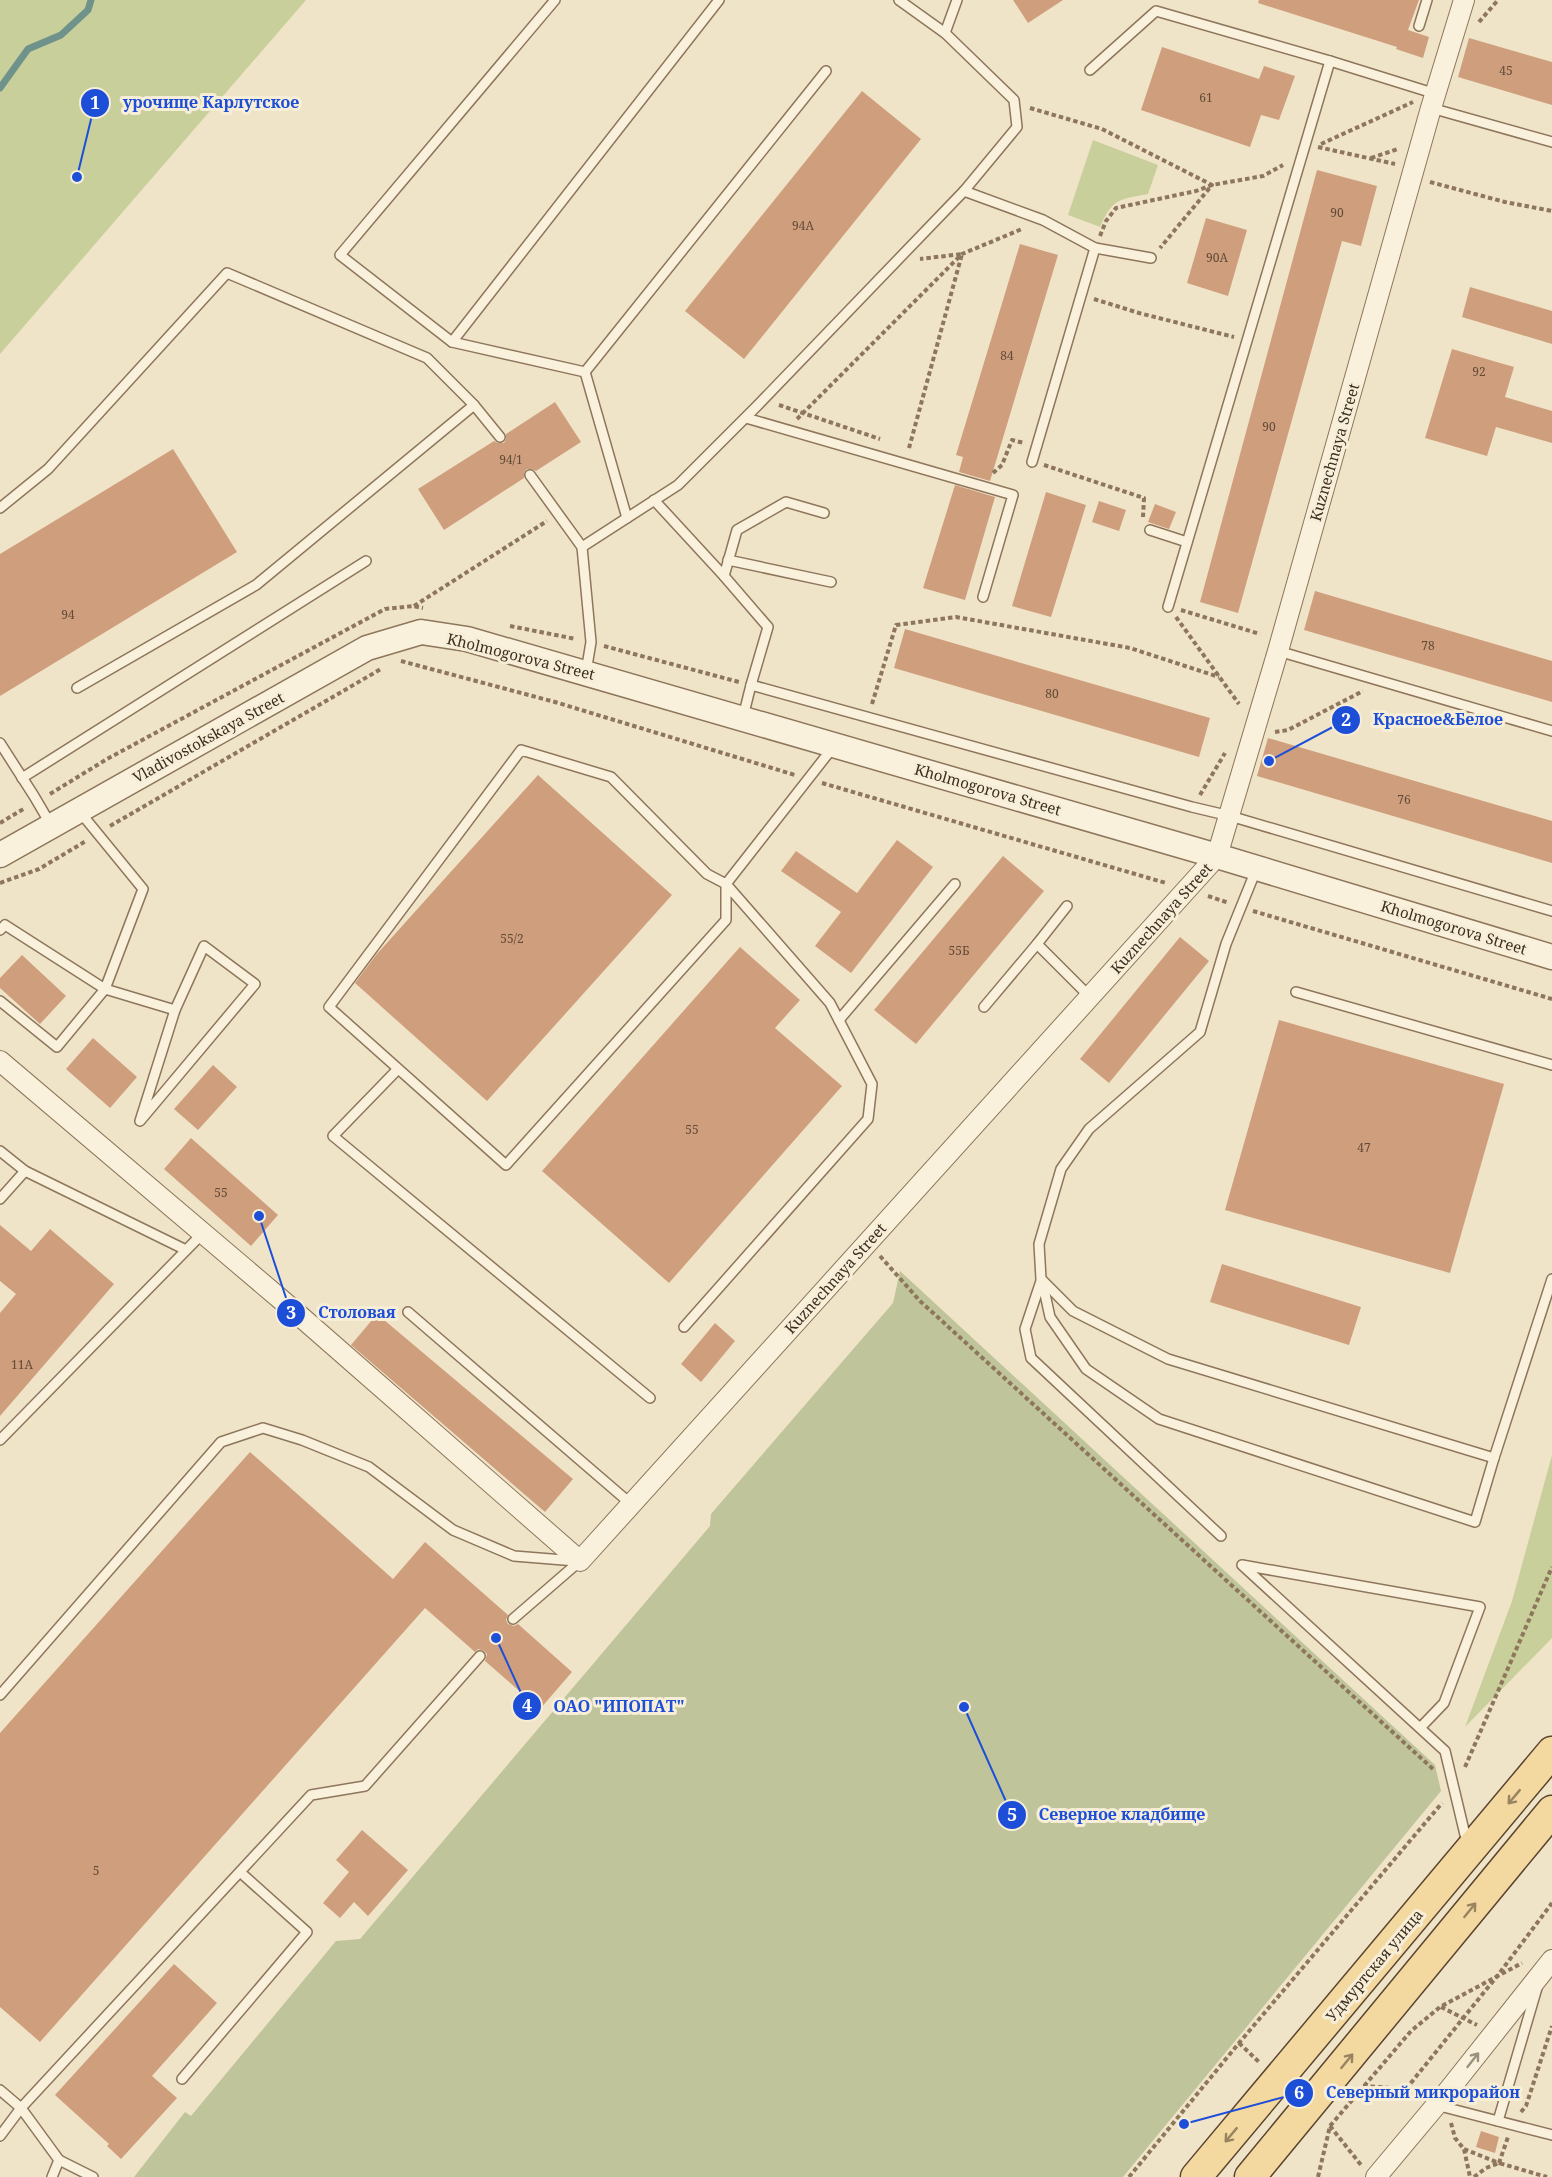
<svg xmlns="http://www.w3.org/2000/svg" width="1552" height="2177" viewBox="0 0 1552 2177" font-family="'Noto Serif',serif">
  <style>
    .green { fill: #c9cf9b }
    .cemetery { fill: #bfc49a }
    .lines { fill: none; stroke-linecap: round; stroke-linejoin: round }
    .stream { stroke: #6f938a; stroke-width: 7 }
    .building { fill: #cf9f7d }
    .service-casing { stroke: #8d765c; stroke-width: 12 }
    .minor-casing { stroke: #8d765c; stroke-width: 22 }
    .tertiary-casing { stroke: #8d765c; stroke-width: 27 }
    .primary-casing { stroke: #5b4430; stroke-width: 33 }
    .path { stroke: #8d765c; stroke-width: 4; stroke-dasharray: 4.5 3; stroke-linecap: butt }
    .service { stroke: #faf1dc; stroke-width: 9 }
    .minor { stroke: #faf1dc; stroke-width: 20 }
    .tertiary { stroke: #faf1dc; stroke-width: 24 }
    .primary { stroke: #f3d9a0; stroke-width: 30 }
    .oneway { stroke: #988460 }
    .oneway2 { stroke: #9c907e }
    .labels { text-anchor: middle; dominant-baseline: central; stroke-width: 6; stroke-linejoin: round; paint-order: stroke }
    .number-label { font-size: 12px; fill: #624a37 }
    .street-label { font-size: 15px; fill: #3d2e20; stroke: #f7eed8 }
    .leader { fill: none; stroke: #1d4ed8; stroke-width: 2 }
    .callout-dot { fill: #1d4ed8; stroke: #f7eed8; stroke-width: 2 }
    .mark-label { font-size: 18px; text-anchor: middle; font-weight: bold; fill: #fff }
    .callout-label { font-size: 16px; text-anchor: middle; font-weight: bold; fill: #1d4ed8; stroke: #f7eed8; stroke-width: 6; stroke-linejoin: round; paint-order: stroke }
  </style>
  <rect width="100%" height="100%" fill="#f0e4c8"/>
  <g class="green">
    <path d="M0 0H306L0 354Z"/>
    <path d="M1093 140 1158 165 1148 194C1118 200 1113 198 1100 227L1068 215Z"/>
    <path d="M1552 1455V1638L1465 1727 1512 1601Z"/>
  </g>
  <path class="cemetery" d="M900 1271 1435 1765 1441 1791 1123 2177H134L185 2112 191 2116 336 1941 360 1939 710 1526 711 1514 893 1303Z"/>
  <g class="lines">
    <path class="stream" d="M0 88 28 49 61 35 88 10 91 0"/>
  </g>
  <g class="building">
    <path d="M1013 0H1063L1028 23Z"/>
    <path d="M1259 0H1419L1408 30 1429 37 1423 58 1396 49 1397 47 1258 3Z"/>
    <path d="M1469 38 1552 62V105L1458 77Z"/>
    <path d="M1162 47 1259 79 1264 66 1295 76 1279 120 1261 115 1250 147 1141 110Z"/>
    <path d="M862 91 921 139 744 359 685 311Z"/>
    <path d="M1317 170 1377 186 1361 246 1342 241 1238 613 1200 602Z"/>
    <path d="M1206 218 1247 230 1228 296 1187 283Z"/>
    <path d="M1020 244 1058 255 990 481 959 472 963 457 956 455Z"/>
    <path d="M1470 287 1552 311V344L1462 317Z"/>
    <path d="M1452 349 1514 367 1505 397 1552 411V443L1496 427 1487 456 1425 438Z"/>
    <path d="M555 402 581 442 536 471 532 469H527L524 473V478L444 530 418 489 494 441 498 443H504L506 439V434Z"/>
    <path d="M173 449 237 552 0 696V554Z"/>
    <path d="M955 485 995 497 965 600 923 588Z"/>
    <path d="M1046 492 1086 505 1051 617 1012 606Z"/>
    <path d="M1099 501 1126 510 1119 531 1092 522Z"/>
    <path d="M1155 504 1176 512 1169 529 1148 522Z"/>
    <path d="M1315 591 1552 661V702L1304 630Z"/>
    <path d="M905 629 1210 718 1199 757 894 668Z"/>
    <path d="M1268 738 1552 821V863L1257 776Z"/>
    <path d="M538 775 672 895 487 1101 355 983 376 955Z"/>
    <path d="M897 840 933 867 851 973 815 946 841 912 781 871 796 851 857 893Z"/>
    <path d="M1003 856 1044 891 916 1044 874 1010Z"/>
    <path d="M1180 937 1209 961 1109 1083 1080 1059Z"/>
    <path d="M740 947 800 1000 775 1028 842 1086 669 1283 542 1171Z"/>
    <path d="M22 955 66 996 40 1024 0 988V978Z"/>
    <path d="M1279 1020 1504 1084 1450 1273 1225 1210Z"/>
    <path d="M93 1038 137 1077 110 1108 66 1069Z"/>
    <path d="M213 1065 237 1087 198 1130 174 1109Z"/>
    <path d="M191 1138 278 1215 251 1246 164 1169Z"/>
    <path d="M0 1225 31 1251 50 1229 114 1284 0 1416V1313L16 1294 0 1281Z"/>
    <path d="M1222 1264 1361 1307 1349 1345 1210 1302Z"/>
    <path d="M377 1314 573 1479 545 1512 351 1345Z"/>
    <path d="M715 1323 735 1341 701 1382 681 1364Z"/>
    <path d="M250 1452 393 1579 425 1542 508 1615 506 1620 508 1624 514 1626 518 1624 572 1672 540 1709 485 1661 487 1654 484 1651 478 1649 475 1652 425 1608 40 2042 0 2007V1733Z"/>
    <path d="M362 1830 408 1870 368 1916 354 1902 340 1918 323 1903 349 1872 336 1860Z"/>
    <path d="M174 1964 217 2003 152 2076 177 2098 121 2159 107 2146 109 2144 55 2095Z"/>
    <path d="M1481 2131 1499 2137 1495 2153 1476 2147Z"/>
  </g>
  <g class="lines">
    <defs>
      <g id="service">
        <path d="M555 0 340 255 452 342 585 372 627 518"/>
        <path d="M1419 26 1427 0"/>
        <path d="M945 33 957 0"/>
        <path d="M1090 70 1156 11 1330 61"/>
        <path d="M1431 108 1552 142"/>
        <path d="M964 191 1043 220 1095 248 1032 462"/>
        <path d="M1095 248 1151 258"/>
        <path d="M452 342 719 0"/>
        <path d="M585 372 826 71"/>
        <path d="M746 418 1013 495 983 597"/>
        <path d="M530 475 582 547"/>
        <path d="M654 500 724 576"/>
        <path d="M0 508 48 469 227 273 427 358 474 405"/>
        <path d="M1150 530 1187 542"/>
        <path d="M728 560 831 582"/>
        <path d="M1168 607 1330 61 1436 94"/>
        <path d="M1278 651 1552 731"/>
        <path d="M586 672 591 642 582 547 678 485 757 406 964 191 1017 127 1014 100 945 33 899 0"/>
        <path d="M751 685 768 627 724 576 737 530 786 502 824 513"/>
        <path d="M77 688 256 585 474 405 500 437"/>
        <path d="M743 717 751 685 1192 807 1230 816 1552 911"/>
        <path d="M0 743 34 796 51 825"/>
        <path d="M22 778 366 561"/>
        <path d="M1256 870 1226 944 1200 1032 1089 1129 1061 1169 1039 1244 1041 1279 1073 1311 1168 1359 1494 1458"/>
        <path d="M0 930 5 925 105 989 175 1010"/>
        <path d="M1037 944 1067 906"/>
        <path d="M204 946 255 984 140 1121 175 1010Z"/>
        <path d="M1296 992 1552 1065"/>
        <path d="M0 1001 57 1047 105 989 143 889 80 812"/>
        <path d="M984 1007 1037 944 1090 997"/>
        <path d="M839 1020 955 884"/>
        <path d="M398 1069 333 1136 650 1398"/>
        <path d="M0 1151 25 1171 186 1250"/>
        <path d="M0 1199 25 1171"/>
        <path d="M1042 1280 1050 1317 1086 1369 1159 1419 1475 1522 1494 1458 1552 1279"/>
        <path d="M1041 1281 1025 1329 1031 1358 1221 1536"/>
        <path d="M408 1312 631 1504"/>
        <path d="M684 1327 868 1119 872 1084 830 1003 726 884 707 874 611 777 521 750 329 1007 506 1165 726 920V884L834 746"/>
        <path d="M0 1440 203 1233"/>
        <path d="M513 1619 580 1561"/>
        <path d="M0 1695 221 1442 263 1428 302 1440 369 1467 453 1530 514 1556 576 1561"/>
        <path d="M1420 1728 1444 1703 1480 1607 1242 1565 1445 1751 1467 1843"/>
        <path d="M182 2079 307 1932 240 1872"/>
        <path d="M0 2090 21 2108 311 1795 365 1786 480 1656"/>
        <path d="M1436 2105 1552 2135"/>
        <path d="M1498 2121 1537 1988"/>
        <path d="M0 2136 21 2108 59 2160 52 2177"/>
        <path d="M59 2160 93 2177"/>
      </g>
      <g id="minor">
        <path d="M0 1061 284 1302 580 1561 1217 856 1278 651 1431 108 1464 0"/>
        <path d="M1376 2177 1448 2091 1552 1960"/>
      </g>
      <path id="tertiary" d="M0 855 367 648 421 632 467 639 1217 856 1552 957"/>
      <g id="primary">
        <path d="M1196 2177 1552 1752"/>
        <path d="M1250 2177 1552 1811"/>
      </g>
    </defs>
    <use href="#service" class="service-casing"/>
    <use href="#minor" class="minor-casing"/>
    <use href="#tertiary" class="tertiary-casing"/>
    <use href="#primary" class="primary-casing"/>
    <g class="path">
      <path d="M1479 22 1498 0"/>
      <path d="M1030 108 1102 129 1212 185 1160 248"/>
      <path d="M1321 144 1413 102"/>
      <path d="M1318 147 1395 164"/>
      <path d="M1371 158 1398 149"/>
      <path d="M1430 182 1505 202 1552 211"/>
      <path d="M1100 236 1106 221 1116 208 1196 191 1212 185 1263 176 1283 165"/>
      <path d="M1094 299 1139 313 1234 337"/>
      <path d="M779 405 880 439"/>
      <path d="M797 419 962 254 1022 229"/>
      <path d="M909 448 962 254 920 259"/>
      <path d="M1044 465 1144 498 1143 517"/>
      <path d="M993 473 1002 465 1012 440 1024 443"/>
      <path d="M414 606 547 521"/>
      <path d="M1181 610 1260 634"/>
      <path d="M1176 617 1239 704"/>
      <path d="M510 626 576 639"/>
      <path d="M604 646 739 682"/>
      <path d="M401 661 555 702 795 775"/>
      <path d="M872 704 896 625 956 617 1130 648 1219 677"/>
      <path d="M1275 732 1288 730 1363 691"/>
      <path d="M822 783 1166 883"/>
      <path d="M50 794 107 759 385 609 413 606 423 608"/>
      <path d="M1200 795 1225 753"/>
      <path d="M0 823 25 808"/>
      <path d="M110 826 381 669"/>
      <path d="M0 883 39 869 86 841"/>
      <path d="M1208 896 1229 903"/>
      <path d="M1253 911 1552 999"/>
      <path d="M880 1256 920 1301 1433 1769"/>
      <path d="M1465 1767 1552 1567"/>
      <path d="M1441 2007 1477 2025"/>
      <path d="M1239 2043 1260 2063"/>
      <path d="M1363 2086 1406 2089 1420 2096"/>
      <path d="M1406 2089 1498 1975 1552 1903"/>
      <path d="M1521 2112 1526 2106 1552 2026"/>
      <path d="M1451 2123 1455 2138 1464 2149 1470 2177"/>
      <path d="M1330 2126 1361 2165"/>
      <path d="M1464 2149 1499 2163 1508 2137"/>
      <path d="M1129 2177 1239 2043 1442 1803"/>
      <path d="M1318 2177 1330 2126 1411 2031 1440 2007 1522 1963"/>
      <path d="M1474 2177 1486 2168 1499 2163 1547 2177"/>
    </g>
    <use href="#service" class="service"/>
    <use href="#minor" class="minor"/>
    <use href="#tertiary" class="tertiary"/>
    <use href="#primary" class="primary"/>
  </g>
  <defs><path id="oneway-shaft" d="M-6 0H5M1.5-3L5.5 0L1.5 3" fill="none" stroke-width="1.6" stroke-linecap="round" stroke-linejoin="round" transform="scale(1.5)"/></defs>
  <g class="oneway">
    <use href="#oneway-shaft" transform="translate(1514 1797) rotate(130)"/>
    <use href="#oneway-shaft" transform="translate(1470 1910) rotate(-51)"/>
    <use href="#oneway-shaft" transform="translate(1347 2061) rotate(-51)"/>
    <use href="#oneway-shaft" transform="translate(1231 2135) rotate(130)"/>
  </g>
  <use class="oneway2" href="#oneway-shaft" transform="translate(1473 2060) rotate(-52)"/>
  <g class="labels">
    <g class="number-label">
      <text x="1506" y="70">45</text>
      <text x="1206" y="97">61</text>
      <text x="1337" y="212">90</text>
      <text x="803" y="225">94А</text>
      <text x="1217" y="257">90А</text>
      <text x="1007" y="355">84</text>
      <text x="1479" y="371">92</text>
      <text x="1269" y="426">90</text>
      <text x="511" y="459">94/1</text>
      <text x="68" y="614">94</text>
      <text x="1428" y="645">78</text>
      <text x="1052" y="693">80</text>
      <text x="1404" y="799">76</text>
      <text x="512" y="938">55/2</text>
      <text x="959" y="950">55Б</text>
      <text x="692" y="1129">55</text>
      <text x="1364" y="1147">47</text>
      <text x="221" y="1192">55</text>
      <text x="22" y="1364">11А</text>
      <text x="96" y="1870">5</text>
    </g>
    <g class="street-label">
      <text transform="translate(1334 452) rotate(-74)">Kuznechnaya Street</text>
      <text transform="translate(521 656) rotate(14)">Kholmogorova Street</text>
      <text transform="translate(208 737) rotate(-29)">Vladivostokskaya Street</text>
      <text transform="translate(988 789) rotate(16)">Kholmogorova Street</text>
      <text transform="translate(1161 918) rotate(-48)">Kuznechnaya Street</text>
      <text transform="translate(1454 927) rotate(17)">Kholmogorova Street</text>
      <text transform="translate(835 1278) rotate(-48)">Kuznechnaya Street</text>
      <text transform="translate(1374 1965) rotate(-50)">Удмуртская улица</text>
    </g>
  </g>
  <path class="leader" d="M77 177L95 103M1269 761L1346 720M259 1216L291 1313M496 1638L527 1706M964 1707L1012 1815M1184 2124L1299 2093"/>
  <g class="callout-dot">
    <circle cx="77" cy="177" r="6"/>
    <circle cx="1269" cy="761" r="6"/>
    <circle cx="259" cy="1216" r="6"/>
    <circle cx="496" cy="1638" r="6"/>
    <circle cx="964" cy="1707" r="6"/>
    <circle cx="1184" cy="2124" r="6"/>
    <circle cx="95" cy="103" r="15"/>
    <circle cx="1346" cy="720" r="15"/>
    <circle cx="291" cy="1313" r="15"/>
    <circle cx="527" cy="1706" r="15"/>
    <circle cx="1012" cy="1815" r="15"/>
    <circle cx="1299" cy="2093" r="15"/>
  </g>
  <g class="mark-label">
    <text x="95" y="109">1</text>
    <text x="1346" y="726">2</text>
    <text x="291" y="1319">3</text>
    <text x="527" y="1712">4</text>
    <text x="1012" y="1821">5</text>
    <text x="1299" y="2099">6</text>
  </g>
  <g class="callout-label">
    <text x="211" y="108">урочище Карлутское</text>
    <text x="1438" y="725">Красное&amp;Белое</text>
    <text x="357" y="1318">Столовая</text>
    <text x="619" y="1712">ОАО "ИПОПАТ"</text>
    <text x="1122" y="1820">Северное кладбище</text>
    <text x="1423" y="2098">Северный микрорайон</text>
  </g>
</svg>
